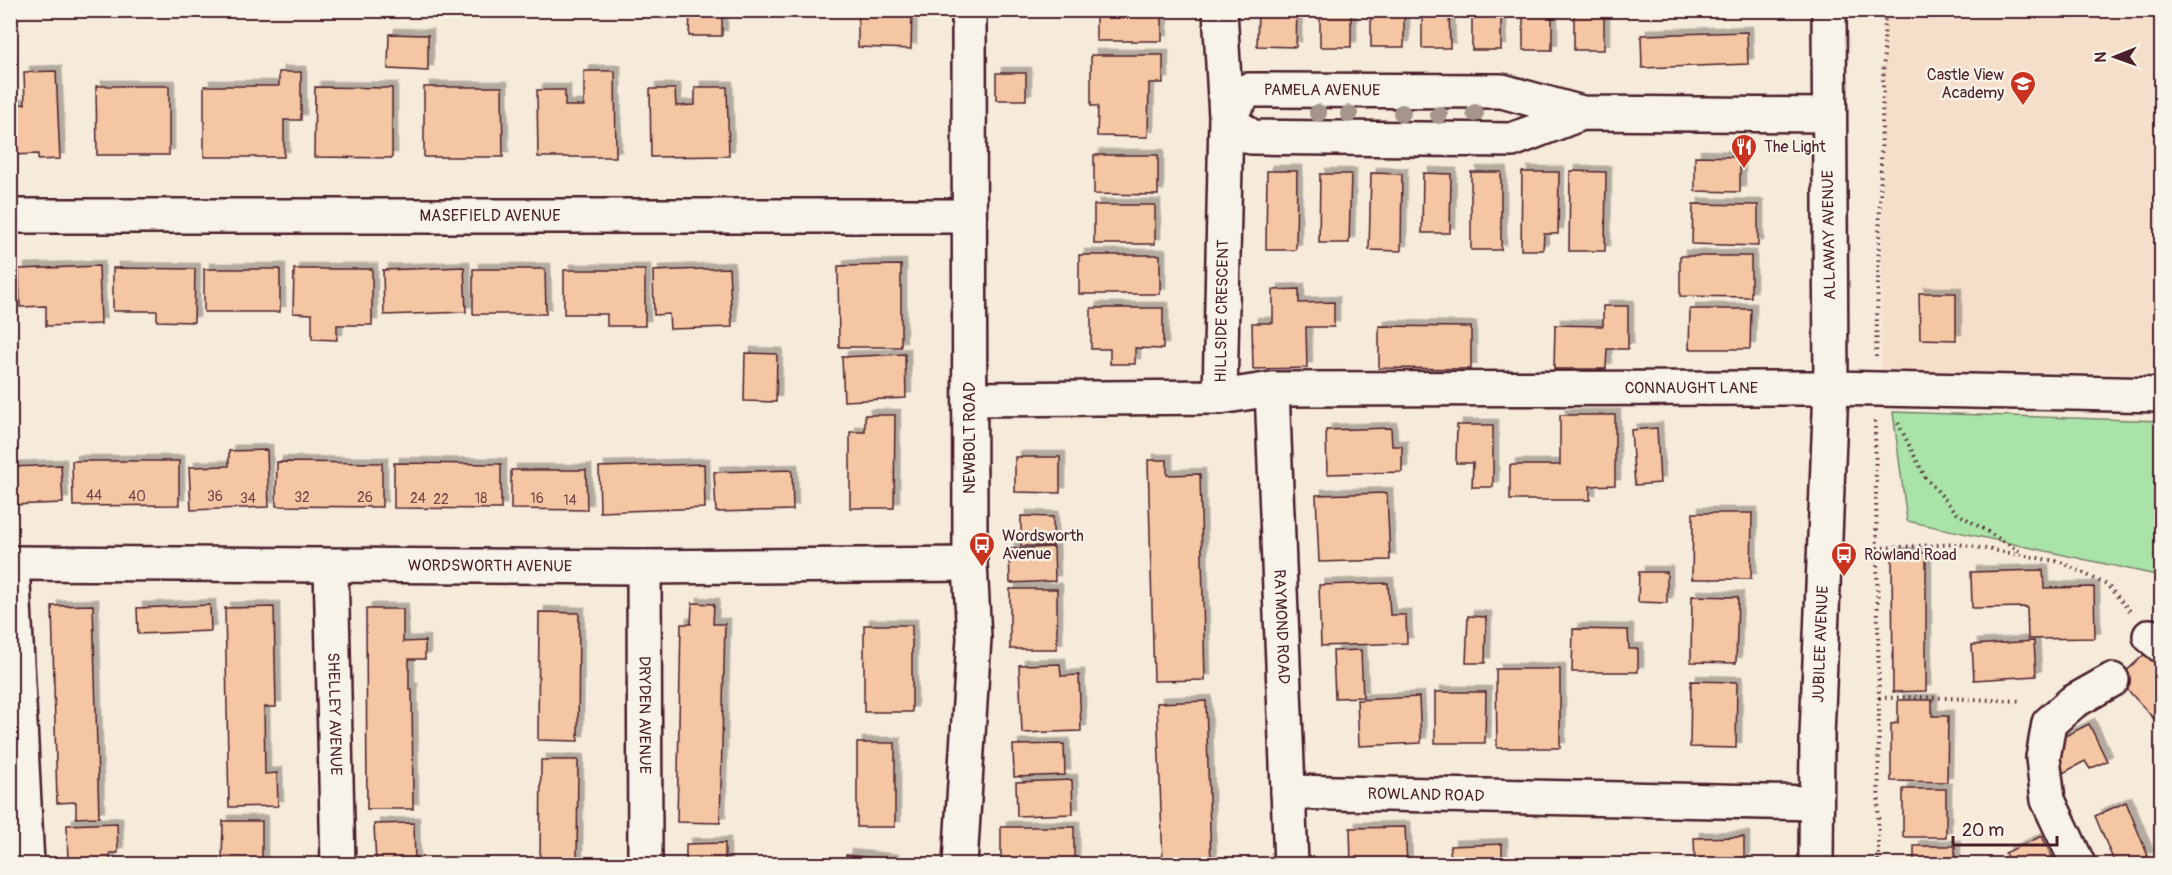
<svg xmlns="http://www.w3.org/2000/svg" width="2172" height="875" viewBox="0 0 2172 875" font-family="Pangolin,sans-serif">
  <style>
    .built { fill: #f5dfca }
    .green { fill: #a9e3a8; stroke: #7a816a; stroke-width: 1.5 }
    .building { fill: #f4c6a3; stroke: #4a1f2b; stroke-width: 1.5; filter: url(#shadow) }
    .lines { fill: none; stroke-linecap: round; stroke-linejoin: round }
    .minor-casing { stroke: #4a1f2b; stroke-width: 38 }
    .tertiary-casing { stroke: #4a1f2b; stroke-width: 38 }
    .path { stroke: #4a1f2b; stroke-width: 4; stroke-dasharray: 1.5 4.5; stroke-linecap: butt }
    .minor { stroke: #f7f3e8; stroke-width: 33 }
    .tertiary { stroke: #f7f3e8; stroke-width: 33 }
    .tree { fill: #a5958b }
    .labels { text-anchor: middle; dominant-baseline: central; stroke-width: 4.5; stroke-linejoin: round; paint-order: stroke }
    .number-label { font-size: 14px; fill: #744949 }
    .poi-label { font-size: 16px; fill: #4a1f2b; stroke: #f7f3e8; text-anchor: start }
    .street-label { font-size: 16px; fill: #4a1f2b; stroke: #f7f3e8 }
  </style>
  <defs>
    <filter id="shadow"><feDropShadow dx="5.5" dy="-5.5" stdDeviation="0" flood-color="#0004"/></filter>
  </defs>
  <rect width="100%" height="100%" fill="#f6eada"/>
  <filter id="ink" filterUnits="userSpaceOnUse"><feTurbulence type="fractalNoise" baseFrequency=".0167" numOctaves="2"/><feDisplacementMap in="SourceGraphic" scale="12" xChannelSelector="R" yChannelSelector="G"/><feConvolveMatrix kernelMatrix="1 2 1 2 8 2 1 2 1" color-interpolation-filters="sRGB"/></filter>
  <g filter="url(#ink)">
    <path class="built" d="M1884 11H2161V373L1881 371Z"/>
    <path class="green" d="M1893 412 2161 421V576L1907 521Z"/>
    <g class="building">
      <path d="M858 10H912L911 49 858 47Z"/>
      <rect x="1096" y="10" width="66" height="31"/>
      <path d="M1258 10H1297L1296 47 1257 46Z"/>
      <rect x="1320" y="10" width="31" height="37"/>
      <rect x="1371" y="10" width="33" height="37"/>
      <path d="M1422 10H1449L1450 48H1422Z"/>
      <rect x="1472" y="10" width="29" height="40"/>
      <rect x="1523" y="10" width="29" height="40"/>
      <rect x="1574" y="10" width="30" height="40"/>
      <rect x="1686" y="10" width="66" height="3"/>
      <path d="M690 14H722V36H689Z"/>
      <path d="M1747 32 1748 64 1642 68 1641 35Z"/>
      <path d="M389 34 428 35V71L388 69Z"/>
      <path d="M1091 55H1163V83H1149L1148 137 1097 136 1098 106H1091Z"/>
      <path d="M56 71 60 159 38 160V154L10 155V105L25 104 24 72Z"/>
      <path d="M584 71H615L616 157H538L537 90H565V106H584Z"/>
      <path d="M279 72H301V120H284V157H204V86H279Z"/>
      <rect x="996" y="73" width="30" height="27"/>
      <path d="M96 86H169V155H97Z"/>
      <path d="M315 87 392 88V158L314 157Z"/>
      <path d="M424 87H502L503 157H424Z"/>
      <path d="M695 87H727L729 156 651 157 650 89H675L676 106 695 105Z"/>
      <path d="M1094 155H1158V195L1094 194Z"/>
      <path d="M1695 156 1740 157V192L1695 191Z"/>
      <path d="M1267 171H1297L1296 250H1266Z"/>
      <path d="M1570 171 1606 172 1605 251H1569Z"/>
      <rect x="1471" y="172" width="30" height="78"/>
      <path d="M1522 172H1559L1558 234H1544L1543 250H1521Z"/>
      <path d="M1371 173 1402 174 1401 251 1369 250Z"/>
      <path d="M1423 173 1451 174 1450 233H1422Z"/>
      <path d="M1320 174H1351L1349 243H1319Z"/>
      <path d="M1693 204 1758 205V246L1692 244Z"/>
      <rect x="1094" y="205" width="61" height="39"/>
      <rect x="1079" y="255" width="81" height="39"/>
      <path d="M1680 256H1751V297L1680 296Z"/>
      <path d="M901 265V347H839L838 266Z"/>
      <path d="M99 266 101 324 46 326V306L20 307 19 269Z"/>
      <path d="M464 267 466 312 384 315 383 270Z"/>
      <path d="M113 268 195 269 194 322 157 321V311H113Z"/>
      <path d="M729 268 732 327 670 329 669 314 654 315 653 271Z"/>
      <rect x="204" y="269" width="76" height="43"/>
      <path d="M294 269H372V325H337V340L312 339V314L293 313Z"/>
      <path d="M473 269H545L546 314H473Z"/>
      <path d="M564 270H645V326H607V314H564Z"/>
      <path d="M1299 289V303L1334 302V327H1306L1307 368 1253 369 1252 323H1273V290Z"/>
      <path d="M1919 293H1956V340L1920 339Z"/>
      <path d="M1603 306H1628V349H1607L1606 369H1554L1555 325 1603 326Z"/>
      <path d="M1091 308H1163V349L1135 348V364H1110V349H1091Z"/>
      <path d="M1690 309H1751L1750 349H1689Z"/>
      <path d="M1379 326 1471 327V369L1379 368Z"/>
      <path d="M745 353 777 354 776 402 744 401Z"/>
      <path d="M905 354 906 398 844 401 842 357Z"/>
      <path d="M865 415H895L894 508H850V432H865Z"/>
      <path d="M1560 415H1615V485L1590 486V500H1510V465H1560Z"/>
      <path d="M1457 425H1493V487H1472L1473 463H1456Z"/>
      <path d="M1391 428 1392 446H1402V472L1327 474 1326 430Z"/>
      <path d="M1657 428 1660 483 1635 485 1631 430Z"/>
      <path d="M267 450 269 507 191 510 189 467 229 466V451Z"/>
      <path d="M1015 457H1060V493L1015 492Z"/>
      <path d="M1148 460H1167V475L1200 474 1205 680 1154 681Z"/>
      <path d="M72 461H179V505L73 506Z"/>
      <path d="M277 462 382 463V507L276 506Z"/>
      <path d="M394 463 501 464V509L394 508Z"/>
      <path d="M704 464 705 508 600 512 599 467Z"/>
      <path d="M61 465 63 503 10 505V467Z"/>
      <path d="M511 470H586L587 510 511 509Z"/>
      <path d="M792 470 793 510 716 512 714 472Z"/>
      <path d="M1387 493 1390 560 1319 562 1316 495Z"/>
      <path d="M1693 513H1752L1751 579H1692Z"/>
      <path d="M1021 516 1053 517V546H1021Z"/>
      <path d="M1054 547 1055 581 1010 583 1009 549Z"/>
      <path d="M1892 553H1926V691L1893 692Z"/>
      <path d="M2043 570 2044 588 2094 587 2095 638 2028 639 2027 607 1972 608 1971 572Z"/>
      <path d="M1639 572H1667V603L1638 602Z"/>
      <path d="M1388 583 1390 615H1406L1407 643 1321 646 1319 585Z"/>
      <rect x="1010" y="589" width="47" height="60"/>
      <path d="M1692 596 1738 597 1736 663 1691 662Z"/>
      <path d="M692 603 714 604 713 624H725L720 823 677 822 681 624H691Z"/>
      <path d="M93 605 99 817 76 818V802L57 803 52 606Z"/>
      <path d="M210 605 211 631 138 634 137 608Z"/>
      <path d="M274 607 276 707H264L265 774 277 773 278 806 229 807 225 608Z"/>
      <path d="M366 609H403V642L425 641V659H409V689H412L413 809H367Z"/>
      <path d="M539 612 579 613 578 741 538 740Z"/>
      <path d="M1468 616 1486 617 1485 663H1466Z"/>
      <rect x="864" y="625" width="48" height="87"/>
      <path d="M1573 629 1628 630 1629 649H1638V672H1572Z"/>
      <path d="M2034 641 2036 676 1974 680 1972 645Z"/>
      <path d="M1361 650 1363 697 1335 698 1333 651Z"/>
      <path d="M2147 652 2162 668V712L2154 719 2118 679Z"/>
      <path d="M1060 664 1061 676 1079 675 1081 731 1022 733 1019 665Z"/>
      <path d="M1496 669H1560V748H1497Z"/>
      <path d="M1691 681 1737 682 1736 748 1690 747Z"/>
      <path d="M1435 692H1486L1485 743H1435Z"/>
      <path d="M1419 697 1421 743 1359 746 1357 700Z"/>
      <path d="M1898 700H1932V716H1948L1947 782 1891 781V724L1898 723Z"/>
      <path d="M1206 701 1211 864H1163L1157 703Z"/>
      <path d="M2089 724 2107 761 2090 769 2085 761 2063 773 2049 744Z"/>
      <rect x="857" y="743" width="38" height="84"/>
      <path d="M1064 744 1065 775 1014 777 1013 745Z"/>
      <path d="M541 760H578L577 864H540Z"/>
      <path d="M1072 780 1073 814 1017 816 1016 782Z"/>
      <rect x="1903" y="789" width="43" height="48"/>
      <path d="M2126 802 2148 856 2128 864H2115L2095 816Z"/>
      <path d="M223 821H262V864H222Z"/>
      <path d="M117 823 118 853H110V864H68L67 825Z"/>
      <path d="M414 823 415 864H376L374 824Z"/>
      <rect x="1001" y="827" width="73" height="37"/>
      <path d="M1405 827 1407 864H1351L1350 828Z"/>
      <path d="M2042 836 2055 864H2011L2005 853Z"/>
      <path d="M1744 837V864H1695L1694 838Z"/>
      <path d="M725 843V864H686V844Z"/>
      <path d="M1502 844V864H1451L1450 846Z"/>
      <rect x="1914" y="846" width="41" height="18"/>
      <path d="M846 855 893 860V864H845Z"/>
    </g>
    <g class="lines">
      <defs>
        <g id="minor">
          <path d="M1220 10 1226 117 1220 397"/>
          <path id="s1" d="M1582 113 1512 140 1251 137 1226 117 1248 90 1502 91 1582 113 1828 115"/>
          <path id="s2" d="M10 216H969"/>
          <path id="s3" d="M1272 389 1291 864"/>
          <path id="s4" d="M970 399 1220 397 1272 389 1831 388 2162 395"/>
          <path id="s5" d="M10 563 644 567 970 564"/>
          <path d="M12 563 27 864"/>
          <path id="s6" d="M331 566 338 864"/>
          <path id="s7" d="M644 567 645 864"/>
          <path d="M2150 636 2162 646"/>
          <path id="s8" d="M1288 792 1816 803"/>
          <path d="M960 864 974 638 970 564 969 10"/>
          <path d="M2078 864 2048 800 2043 758 2049 723 2073 702 2112 680"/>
        </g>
        <g id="tertiary">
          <path id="s9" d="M1816 864 1817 736 1831 388 1829 10"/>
        </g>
      </defs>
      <use href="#minor" class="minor-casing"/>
      <use href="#tertiary" class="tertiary-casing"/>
      <g class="path">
        <path d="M1876 357 1885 10"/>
        <path d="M1875 421 1879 698 1878 864"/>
        <path d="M1898 423 1925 477 1957 513 2019 551"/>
        <path d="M1877 548 1958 544 2061 562 2107 585 2130 611"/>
        <path d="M1879 698 1918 697 2022 701"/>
      </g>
      <use href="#minor" class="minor"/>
      <use href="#tertiary" class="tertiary"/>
    </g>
    <g class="tree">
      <circle cx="1318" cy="113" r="9"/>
      <circle cx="1402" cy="113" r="9"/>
      <circle cx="1475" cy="113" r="9"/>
      <circle cx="1349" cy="114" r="9"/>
      <circle cx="1439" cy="115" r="9"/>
    </g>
  </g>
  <defs>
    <symbol id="school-pin" viewBox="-11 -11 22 30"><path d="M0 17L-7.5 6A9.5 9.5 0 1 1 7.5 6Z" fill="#c8321e" stroke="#f7f3e8"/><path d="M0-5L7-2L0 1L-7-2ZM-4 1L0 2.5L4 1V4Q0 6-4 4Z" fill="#fff"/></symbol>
    <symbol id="restaurant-pin" viewBox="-11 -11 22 30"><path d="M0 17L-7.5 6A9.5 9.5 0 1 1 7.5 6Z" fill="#c8321e" stroke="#f7f3e8"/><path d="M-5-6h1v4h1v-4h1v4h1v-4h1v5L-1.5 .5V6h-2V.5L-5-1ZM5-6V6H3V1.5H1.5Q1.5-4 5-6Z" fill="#fff"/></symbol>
    <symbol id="bus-pin" viewBox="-11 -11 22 30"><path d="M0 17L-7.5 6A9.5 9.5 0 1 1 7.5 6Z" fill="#c8321e" stroke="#f7f3e8"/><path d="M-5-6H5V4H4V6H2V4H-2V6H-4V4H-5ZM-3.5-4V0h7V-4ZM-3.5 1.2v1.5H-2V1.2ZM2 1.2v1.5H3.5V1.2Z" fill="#fff"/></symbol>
  </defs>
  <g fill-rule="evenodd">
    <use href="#school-pin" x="2008" y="69" width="30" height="40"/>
    <use href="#restaurant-pin" x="1729" y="132" width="30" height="40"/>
    <use href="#bus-pin" x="967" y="530" width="30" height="40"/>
    <use href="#bus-pin" x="1829" y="540" width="30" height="40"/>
  </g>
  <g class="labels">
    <g class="number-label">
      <text x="94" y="495">44</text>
      <text x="137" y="496">40</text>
      <text x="215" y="496">36</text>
      <text x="302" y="497">32</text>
      <text x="365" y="497">26</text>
      <text x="248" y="498">34</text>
      <text x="418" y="498">24</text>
      <text x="481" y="498">18</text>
      <text x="537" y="498">16</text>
      <text x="441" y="499">22</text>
      <text x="570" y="500">14</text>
    </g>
    <g class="poi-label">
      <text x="2004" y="75" text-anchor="end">Castle View<tspan x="2004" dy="18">Academy</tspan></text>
      <text x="1764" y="147">The Light</text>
      <text x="1002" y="536">Wordsworth<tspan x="1002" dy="18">Avenue</tspan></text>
      <text x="1864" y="555">Rowland Road</text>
    </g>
    <g class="street-label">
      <text stroke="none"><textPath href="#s1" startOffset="477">PAMELA AVENUE</textPath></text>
      <text stroke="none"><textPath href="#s2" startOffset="480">MASEFIELD AVENUE</textPath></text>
      <text transform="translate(1829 235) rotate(-91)">ALLAWAY AVENUE</text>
      <text transform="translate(1222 311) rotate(-89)">HILLSIDE CRESCENT</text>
      <text stroke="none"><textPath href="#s4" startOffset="722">CONNAUGHT LANE</textPath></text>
      <text transform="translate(970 438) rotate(-90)">NEWBOLT ROAD</text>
      <text stroke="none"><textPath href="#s5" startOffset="480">WORDSWORTH AVENUE</textPath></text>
      <text stroke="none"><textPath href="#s3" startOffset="238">RAYMOND ROAD</textPath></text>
      <text stroke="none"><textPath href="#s9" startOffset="220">JUBILEE AVENUE</textPath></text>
      <text stroke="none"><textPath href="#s6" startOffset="148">SHELLEY AVENUE</textPath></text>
      <text stroke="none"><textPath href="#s7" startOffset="148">DRYDEN AVENUE</textPath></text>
      <text stroke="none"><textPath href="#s8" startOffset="138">ROWLAND ROAD</textPath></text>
    </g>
  </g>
  <rect width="2172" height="875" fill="none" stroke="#f7f3e8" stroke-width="36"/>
  <rect x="18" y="18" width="2136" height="839" fill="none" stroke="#4a1f2b" stroke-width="2" filter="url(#ink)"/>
  <g transform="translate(2115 57) rotate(269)" stroke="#f7f3e8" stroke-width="4.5" paint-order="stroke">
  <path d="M0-4.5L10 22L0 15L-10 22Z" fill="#4a1f2b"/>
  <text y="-9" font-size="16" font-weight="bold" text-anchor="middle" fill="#4a1f2b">N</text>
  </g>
  <path d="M1953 836v9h104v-9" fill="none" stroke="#4a1f2b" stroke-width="3"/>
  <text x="1962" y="836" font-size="18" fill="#4a1f2b" stroke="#f7f3e8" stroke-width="4.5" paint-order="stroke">20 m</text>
</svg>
